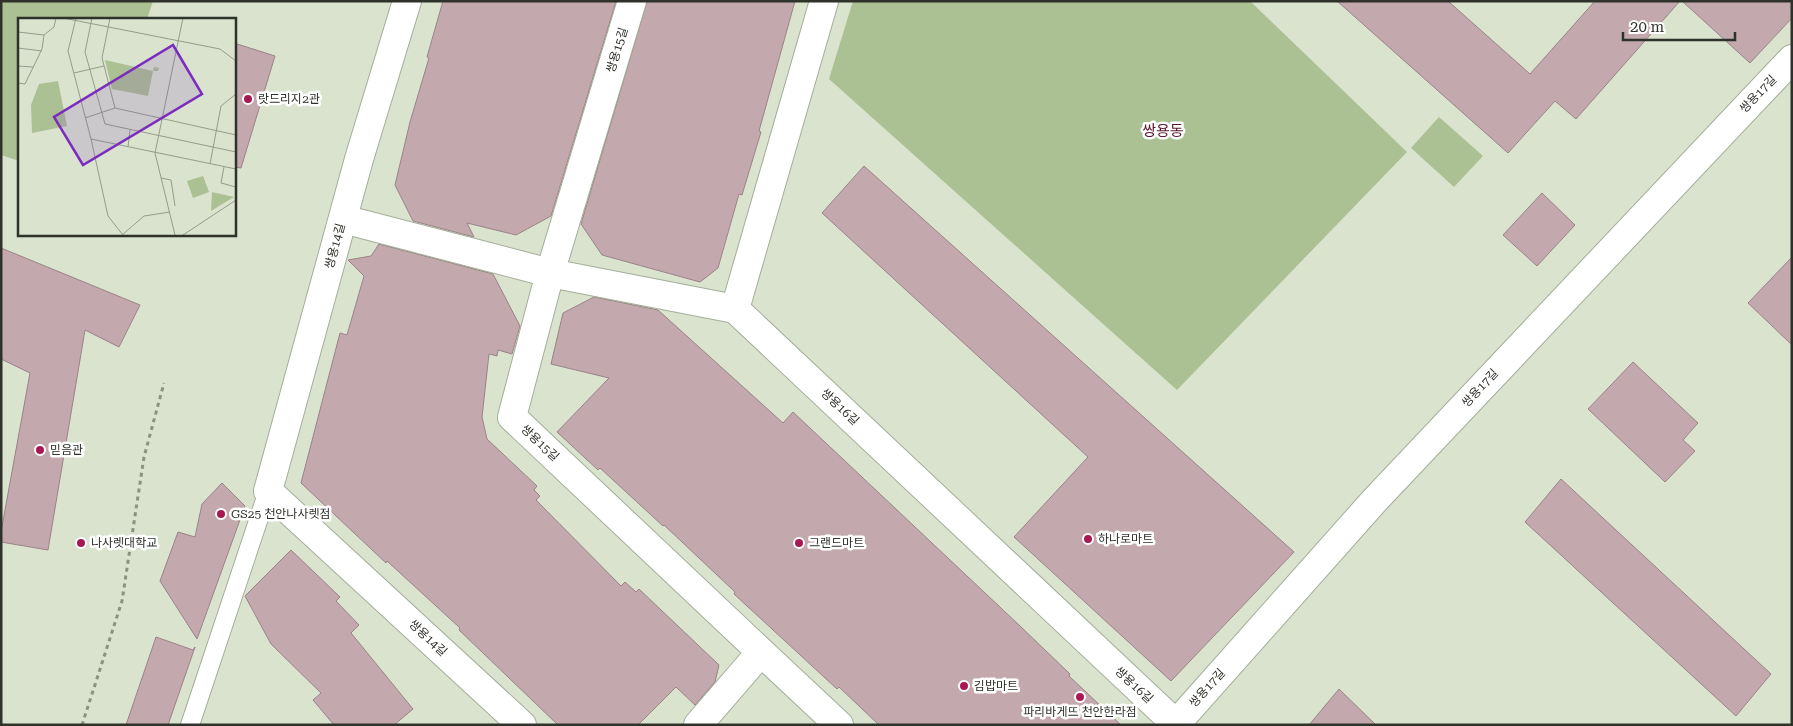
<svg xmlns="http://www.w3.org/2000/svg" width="1793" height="726" viewBox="0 0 1793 726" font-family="'Roboto Serif','Noto Sans KR',serif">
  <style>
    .green { fill: #acc193 }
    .building { fill: #c3a9ae; stroke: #9b8287 }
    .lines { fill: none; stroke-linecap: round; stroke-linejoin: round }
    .service-casing { stroke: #a4ae99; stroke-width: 20 }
    .minor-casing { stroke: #a4ae99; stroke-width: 30 }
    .path { stroke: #8a9283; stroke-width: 3; stroke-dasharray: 4 4; stroke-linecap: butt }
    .service { stroke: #fff; stroke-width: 18 }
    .minor { stroke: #fff; stroke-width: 28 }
    .poi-dot { fill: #a91853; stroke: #fff; stroke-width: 2 }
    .labels { text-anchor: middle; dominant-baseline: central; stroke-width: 5; stroke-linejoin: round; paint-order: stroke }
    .street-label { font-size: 12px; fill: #2e322a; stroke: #fff }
    .poi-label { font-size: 12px; fill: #2e322a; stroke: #fff; text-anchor: start }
    .quarter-label { font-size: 15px; fill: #59152d; stroke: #fff }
    .inset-road { fill: none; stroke: #959c8c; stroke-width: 1 }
    .view { fill: #7b2cbf; fill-opacity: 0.15; stroke: #7b2cbf; stroke-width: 2.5 }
    .inset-edge { fill: none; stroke: #2e322a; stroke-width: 2.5 }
  </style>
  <rect width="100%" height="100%" fill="#d9e3ce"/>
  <g class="green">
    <path d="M1 1H153L147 19H19V161L1 155Z"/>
    <path d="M853 1H1250L1407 152 1177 390 829 79Z"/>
    <path d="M1439 117 1483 156 1454 187 1411 148Z"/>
  </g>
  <g class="building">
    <path d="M443 1H616L551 216 516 235 467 223 474 237 413 221 395 185 410 122 429 58 427 57Z"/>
    <path d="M647 1H795L759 131 761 132 742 195 739 194 718 268 700 282 602 255 581 224Z"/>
    <path d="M1337 1H1448L1530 74 1595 1H1680L1576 119 1555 101 1508 153Z"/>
    <path d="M1682 1H1792V18L1750 63Z"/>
    <path d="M234 43 275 56 241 168 234 167Z"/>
    <path d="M864 166 1294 552 1171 681 1014 537 1088 457 822 213Z"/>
    <path d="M1542 193 1575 225 1537 266 1503 235Z"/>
    <path d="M379 244 493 274 520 326 512 354 498 350 497 356 489 354 482 417 487 439 537 486 534 490 540 496 536 500 621 586 625 582 636 592 639 589 719 665 715 682 695 705 676 687 638 725H558L459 630 460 628 387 561 386 563 301 483 340 333 347 335 364 276 348 260 371 256Z"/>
    <path d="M1 248 140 305 119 347 85 330 48 550 1 542V532L30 373 1 359Z"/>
    <path d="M1792 257V345L1748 303Z"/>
    <path d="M594 297 658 310 783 423 793 412 1019 625 1070 674 1069 676 1121 725H879L839 687 837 689 734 594 735 592 664 525 663 526 600 468 598 470 557 432 609 378 551 364 563 313Z"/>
    <path d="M1633 362 1698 423 1683 440 1695 451 1665 482 1588 409Z"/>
    <path d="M1561 479 1771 674 1736 716 1525 522Z"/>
    <path d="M222 483 245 506 197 639 160 581 178 532 195 537 202 504Z"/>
    <path d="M291 550 340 597 336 601 359 625 351 633 413 709 394 725H334L313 700 321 693 271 644 245 596Z"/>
    <path d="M156 637 193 650 195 647 168 725H126Z"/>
    <path d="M1339 689 1376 725H1309Z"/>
  </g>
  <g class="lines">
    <defs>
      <path id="service" d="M190 725 268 491"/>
      <g id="minor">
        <path d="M407 1 359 159 268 491 522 725"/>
        <path d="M632 1 550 273 512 417 761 652 839 725"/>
        <path d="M824 1 735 309 1177 725"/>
        <path d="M343 219 550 273 735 309"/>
        <path d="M698 725 761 652"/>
        <path d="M1175 725 1375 500 1792 59"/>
      </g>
    </defs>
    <use href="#service" class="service-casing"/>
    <use href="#minor" class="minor-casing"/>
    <path class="path" d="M82 725 122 601 144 457 164 383"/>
    <use href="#service" class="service"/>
    <use href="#minor" class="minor"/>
  </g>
  <g class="poi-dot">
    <circle cx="248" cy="99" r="5"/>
    <circle cx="40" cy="450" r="5"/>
    <circle cx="221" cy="514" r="5"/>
    <circle cx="1088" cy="539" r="5"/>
    <circle cx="81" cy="543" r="5"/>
    <circle cx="799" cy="543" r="5"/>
    <circle cx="964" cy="686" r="5"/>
    <circle cx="1080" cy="697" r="5"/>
  </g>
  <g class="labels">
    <g class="street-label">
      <text transform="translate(617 50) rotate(-73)">쌍용15길</text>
      <text transform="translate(1758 94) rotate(-46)">쌍용17길</text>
      <text transform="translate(335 246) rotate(-75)">쌍용14길</text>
      <text transform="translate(1480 388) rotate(-47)">쌍용17길</text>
      <text transform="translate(840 407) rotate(43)">쌍용16길</text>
      <text transform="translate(540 443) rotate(43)">쌍용15길</text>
      <text transform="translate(428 638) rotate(43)">쌍용14길</text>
      <text transform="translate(1134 685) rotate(43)">쌍용16길</text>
      <text transform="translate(1207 688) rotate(-48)">쌍용17길</text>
    </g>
    <g class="poi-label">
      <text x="258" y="99">랏드리지2관</text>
      <text x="50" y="450">믿음관</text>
      <text x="231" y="514">GS25 천안나사렛점</text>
      <text x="1098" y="539">하나로마트</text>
      <text x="91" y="543">나사렛대학교</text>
      <text x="809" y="543">그랜드마트</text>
      <text x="974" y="686">김밥마트</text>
      <text x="1080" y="712" text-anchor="middle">파리바게뜨 천안한라점</text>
    </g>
    <g class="quarter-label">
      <text x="1163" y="131">쌍용동</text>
    </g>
  </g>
  <g transform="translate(18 18)">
    <rect width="218" height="218" fill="#d9e3ce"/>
    <path d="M87 42 135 53 136 49 141 50 140 53H135L130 78 94 71ZM40 63 49 108 14 115 13 87 21 66ZM185 158 191 174 175 180 169 163ZM194 174 216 179 193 193Z" fill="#acc193"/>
    <path class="inset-road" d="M45 0 202 31 218 43M58 0 50 33 73 121 218 151M74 0 67 34 87 106 218 134M92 0 84 40 97 90 218 117M0 14 26 17 36 9 38 0M0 30 24 33M0 48 15 49M56 55 86 48M0 65 7 66 24 31 26 17M67 100 97 90M73 121 90 198 105 217M110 129 112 112M192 146 203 88 218 76M206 149 203 165 218 169M143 160 153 162 157 188M104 217 126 198 152 194M157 217 137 135 165 0M165 217 218 182"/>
    <path class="view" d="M155 27 184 76 65 147 36 99Z"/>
    <rect width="218" height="218" class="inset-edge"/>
  </g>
  <rect width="1793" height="726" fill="none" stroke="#2e322a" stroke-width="5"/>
  <path d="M1623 32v8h112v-8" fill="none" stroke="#2e322a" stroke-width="2.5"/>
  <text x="1630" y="32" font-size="15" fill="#2e322a" stroke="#ffffff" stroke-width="4" paint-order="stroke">20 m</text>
</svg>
